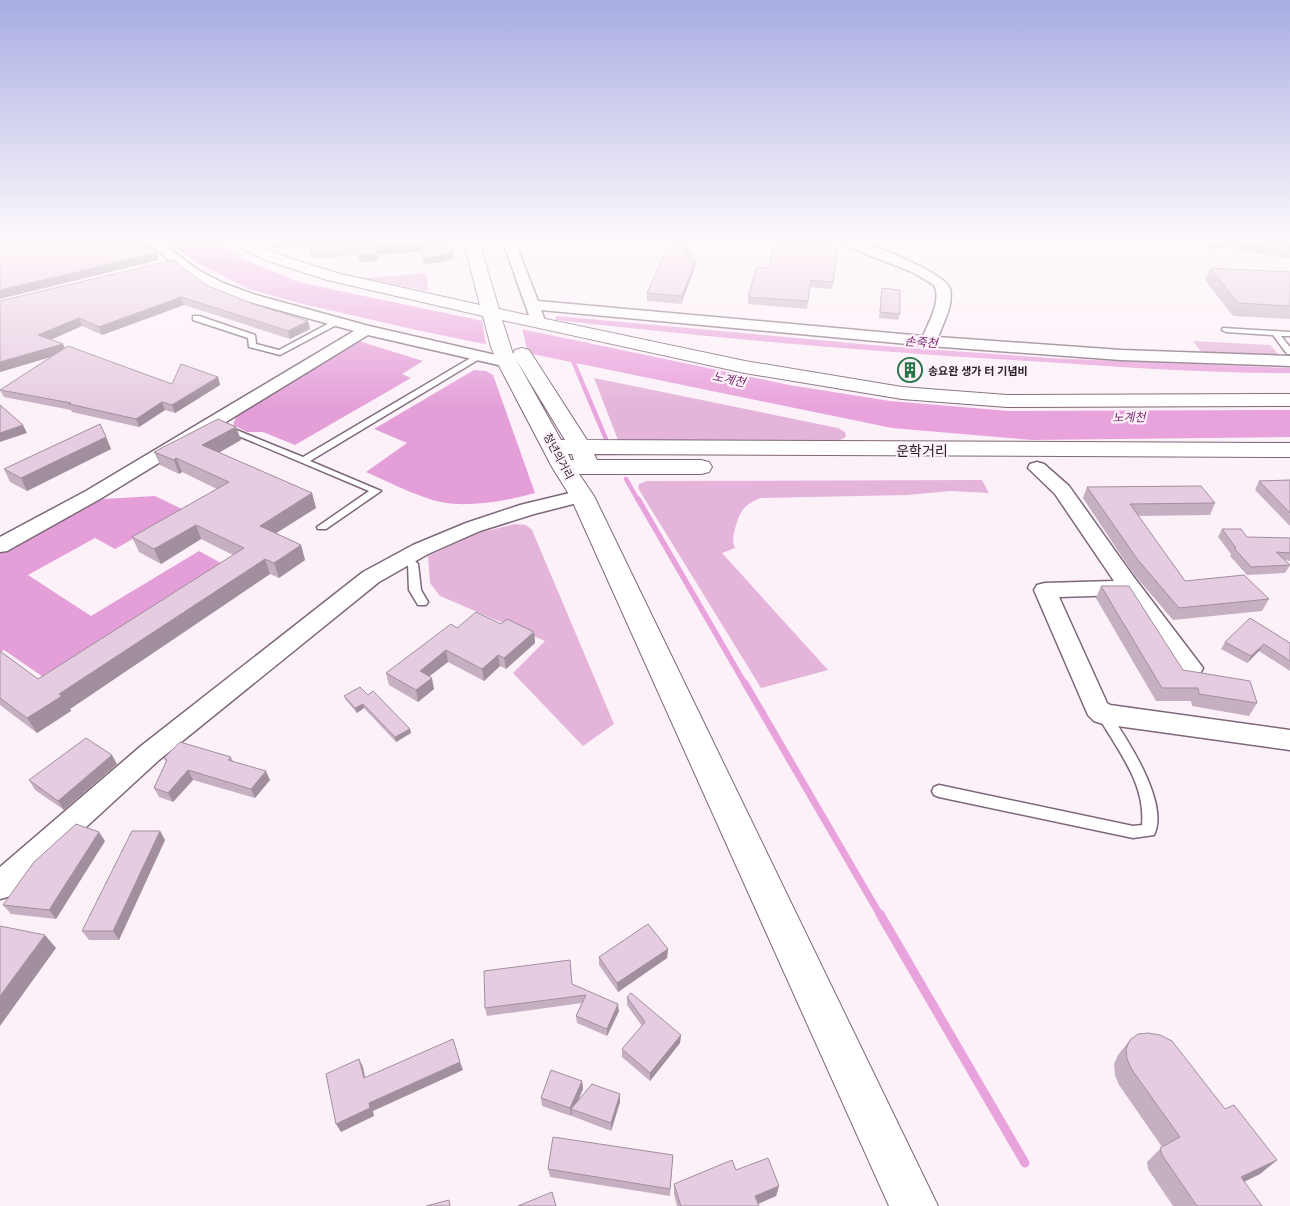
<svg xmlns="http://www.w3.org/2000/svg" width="1290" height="1206" viewBox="0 0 1290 1206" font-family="'Noto Sans','Noto Sans KR',sans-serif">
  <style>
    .green { fill: #e5b4db }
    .forest { fill: #e49fd8 }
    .water { fill: #e9a3dc }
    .pier { fill: #fcf1f9 }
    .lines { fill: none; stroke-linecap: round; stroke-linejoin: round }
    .stream-far3 { stroke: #e9a3dc; stroke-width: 4.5 }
    .stream-far2 { stroke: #e9a3dc; stroke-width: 5.5 }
    .stream-far1 { stroke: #e9a3dc; stroke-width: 7 }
    .stream { stroke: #e9a3dc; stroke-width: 9 }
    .lane-casing { stroke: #7d6779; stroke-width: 3 }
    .street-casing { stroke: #7d6779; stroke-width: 3 }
    .secondary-casing { stroke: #7d6779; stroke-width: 2 }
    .lane { fill: #fff; fill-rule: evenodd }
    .street { fill: #fff; fill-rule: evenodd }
    .secondary { fill: #fff; fill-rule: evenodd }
    .wall { fill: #c6afc1 }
    .shaded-wall { fill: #a18f9d }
    .building { fill: #e6cce0; stroke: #a18f9d }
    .labels { text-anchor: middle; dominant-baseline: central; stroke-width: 4.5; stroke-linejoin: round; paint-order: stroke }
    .far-poi-label { font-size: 11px; font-weight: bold; fill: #2c222a; stroke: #fcf1f9; text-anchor: start }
    .far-street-label { font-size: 11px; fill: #2c222a; stroke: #fcf1f9 }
    .far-water-label { font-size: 12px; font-style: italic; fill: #78286e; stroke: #fcf1f9 }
    .street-label { font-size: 14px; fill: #2c222a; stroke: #fcf1f9 }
  </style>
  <rect width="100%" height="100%" fill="#fcf1f9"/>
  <g class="green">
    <path d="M427 273 428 291 365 278Z"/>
    <path d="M1193 341 1270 345 1280 356 1201 352Z"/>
    <path d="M594 378 838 428 845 432 846 437 838 441 618 440Z"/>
    <path d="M982 480 989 493 950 491 907 495 761 498C743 505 740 511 735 529 733 537 732 541 735 548L722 553 828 670 761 688 638 488 639 484 647 481Z"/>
    <path d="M515 524 526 525 532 530 614 724 583 746 513 673 545 641 440 596 430 583 428 556 478 533Z"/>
  </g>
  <g class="forest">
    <path d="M359 341 423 361 402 374 411 378 295 445 263 432H247L233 425 236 417Z"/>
    <path d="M474 370 486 371 493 375 535 493C509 500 483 505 456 504 427 503 392 483 366 472L407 443 374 429Z"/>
    <path d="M155 496 184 510 115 549 95 538 28 575 91 616 199 551 230 568 49 681 4 650 0 652V553L103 499Z"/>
  </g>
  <g class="water">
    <path d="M164 239H212L240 258 299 282 335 290 789 385 890 401 1009 411 1290 410V437L1032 440 892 428 421 331 299 303 249 289 194 261Z"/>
    <path d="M557 316 872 345 1049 358 1290 368V373C1203 373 1116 367 1030 361 871 352 714 338 556 320L555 318Z"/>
  </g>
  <path class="pier" d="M482 319 522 328 528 354 486 346Z"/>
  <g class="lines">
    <g class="stream-far3">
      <path d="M571 356 606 439"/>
      <path d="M626 479 638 500"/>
    </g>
    <path class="stream-far2" d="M638 499 745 684"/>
    <path class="stream-far1" d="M745 683 880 915"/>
    <path class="stream" d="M880 914 1025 1163"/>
    <defs>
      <g id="lane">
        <path d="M193 316H199L255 335 256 344 279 350 335 320 342 322 280 355 249 347 248 338 193 320Z"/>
        <path d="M1223 328 1290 332V336H1281L1290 347V354H1287L1273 335 1226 332 1222 330Z"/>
        <path d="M479 353 486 355 310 461 381 491 326 529H318L317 527 369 491 222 429 223 427H229L303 457Z"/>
        <path d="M405 554 409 555 418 564 421 590 428 602 426 605H418L409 590 408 565 400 557Z"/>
        <path d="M1103 709 1108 711C1126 737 1170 803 1154 835L1133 838 939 797 934 795 932 791 934 787 939 785 1133 826 1142 825C1146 782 1116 749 1097 714L1098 711Z"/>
      </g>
      <g id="street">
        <path d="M144 239H157L198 270 223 283 256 295 369 326 513 359 515 362 513 365 507 367 368 335 100 499 7 551 0 552V537L86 491 354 331 246 301 213 289 188 276Z"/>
        <path d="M502 239H514L538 301 923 336C929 322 942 299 934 285L912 272 846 246 841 239C844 239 849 238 852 239 870 244 945 272 950 289 954 304 943 324 938 337L1121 350 1290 356V366L1121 360 929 346 541 310 544 318 542 321H532L530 318Z"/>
        <path d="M1037 462 1044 464 1069 486 1133 576 1203 668 1200 674 1191 677 1182 674 1124 595 1059 597 1107 703 1110 705 1290 730V750L1103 724 1094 721 1088 715 1034 590 1037 585 1045 583 1114 581 1055 494 1028 468 1030 464Z"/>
        <path d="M582 490 589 492 592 496 589 500 534 514 480 531 428 554 379 582 159 760 11 896 0 899V867L141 746 363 572 413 545 466 523 520 505Z"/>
      </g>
      <path id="secondary" d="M227 239H246L277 254 337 273 480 305 463 239H478L499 309 745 361 902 387 1007 395 1290 394V406L1007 407 902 399 745 373 502 320 513 354 515 350 522 348 529 350 587 440 1290 443V457L594 454 597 460H701L709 462 712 467 709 472 701 474H579L594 496 938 1206H889L570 496 552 467 497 362 491 347 483 316 327 280 265 260 230 242ZM514 356 565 440H561ZM568 454H572L574 460H571Z"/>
    </defs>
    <use href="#lane" class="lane-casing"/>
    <use href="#street" class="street-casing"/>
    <use href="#secondary" class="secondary-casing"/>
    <use href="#lane" class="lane"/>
    <use href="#street" class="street"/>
    <use href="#secondary" class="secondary"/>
  </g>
  <g class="wall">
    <path d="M272 239H450L453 259 442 262 424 264 421 251 378 255V261L359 262 358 255 312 259 310 252 311 246 273 248 271 242Z"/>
    <path d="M769 239H835L834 250H838L832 289 810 287 807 309 748 304V297L768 268 776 239Z"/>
    <path d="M1208 239H1290V258L1234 250 1236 243 1209 250Z"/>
    <path d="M687 253H691V259L695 267 681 304 647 301V293Z"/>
    <path d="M1210 268 1290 272V319L1233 316 1205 280Z"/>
    <path d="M206 285 310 329 290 339 184 305 102 335 82 326 51 340 65 348 172 384 218 377 220 385 175 413 165 410 139 427 72 412 71 410 4 397 0 390 51 357 0 372V301Z"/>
    <path d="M881 294 900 314 898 320 879 318Z"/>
    <path d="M236 427 241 440 219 453 312 493 316 508 276 533 301 545 305 560 279 578 270 574 70 709 71 711 37 733 0 705V651L38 679 233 555 201 539 161 564 139 552 132 537 217 489 182 472 179 474 160 465 154 452Z"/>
    <path d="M106 437 111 449 27 491 10 482 4 469Z"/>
    <path d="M1290 480V526L1255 490 1259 481Z"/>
    <path d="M1087 487 1215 503 1210 515 1138 516 1185 581 1269 599 1262 611 1173 620 1132 572 1083 498Z"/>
    <path d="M1222 529 1247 537 1290 538V561L1285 560 1290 565 1285 573 1247 575 1230 556 1231 554 1218 537Z"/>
    <path d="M1101 586 1183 670 1257 703 1249 716 1192 706 1191 701H1156L1096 598Z"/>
    <path d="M501 624 534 632 535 643 506 669 500 666 484 681 448 662 429 676 434 689 418 702 389 685 386 673Z"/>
    <path d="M1225 642 1290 643V671L1259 651 1247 663 1221 649Z"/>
    <path d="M368 695 410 729 411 733 396 742 364 708 357 713 346 700 344 696Z"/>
    <path d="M231 757 233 761 270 780 255 798 193 780 173 802 159 797 154 788 166 762 164 758Z"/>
    <path d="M117 764 64 810 35 790 29 780Z"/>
    <path d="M160 831 165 840 119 940H89L82 931Z"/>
    <path d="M105 841 56 919 11 914 3 905Z"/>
    <path d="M668 949 667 958 618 992 599 965V957Z"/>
    <path d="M572 984 619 1011 607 1036 577 1023 576 1016 582 1003 487 1016 485 1008Z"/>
    <path d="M627 997 681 1035 680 1043 650 1081 622 1057V1049L642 1026 627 1005Z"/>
    <path d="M1130 1040 1225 1109 1277 1160 1260 1174 1244 1182 1262 1206H1173L1148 1169 1147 1162 1162 1147 1119 1085 1115 1075 1114 1064 1118 1055Z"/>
    <path d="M582 1081 583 1089 578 1101 620 1102 611 1131 572 1116V1114L571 1116 542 1106 541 1098Z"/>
    <path d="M673 1155 670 1196 550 1177 548 1169Z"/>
    <path d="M736 1170 779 1186 776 1196 758 1204 759 1206H677L674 1194V1184Z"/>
  </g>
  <g class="shaded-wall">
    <path d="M690 239H692L684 260V253Z"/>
    <path d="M1231 239H1253L1209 250 1212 244Z"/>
    <path d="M420 245 421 251 378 255V261L359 262 358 255 376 248Z"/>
    <path d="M453 252V259L442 262 424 264 423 258Z"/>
    <path d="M157 253 159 260 0 299V290Z"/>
    <path d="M696 260 695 267 681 304 682 296Z"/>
    <path d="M181 297 184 305 102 335 99 327Z"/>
    <path d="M79 318 82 326 42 343 38 335Z"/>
    <path d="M308 321 310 329 290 339 288 331Z"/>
    <path d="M63 344 67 352 0 372V362Z"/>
    <path d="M218 377 220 385 175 413 172 405Z"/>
    <path d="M162 402 165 410 139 427 136 419Z"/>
    <path d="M23 425 27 433 0 442V433Z"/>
    <path d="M236 427 241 440 207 459 202 445Z"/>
    <path d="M106 437 111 449 27 491 21 478Z"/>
    <path d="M176 458 182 472 179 474 174 460Z"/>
    <path d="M312 493 316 508 265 540 260 526Z"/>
    <path d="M196 525 201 539 161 564 154 549Z"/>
    <path d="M301 545 305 560 279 578 274 563Z"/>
    <path d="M265 559 270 574 70 709 71 711 37 733 27 718 59 694Z"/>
    <path d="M534 632 535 643 506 669 504 658Z"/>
    <path d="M1264 644 1259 651 1247 663 1251 656Z"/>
    <path d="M446 650 448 662 422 682 420 671Z"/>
    <path d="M498 655 500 666 484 681 482 669Z"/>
    <path d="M432 678 434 689 418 702 416 690Z"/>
    <path d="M363 704 364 708 357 713 355 708Z"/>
    <path d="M410 729 411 733 396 742 395 737Z"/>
    <path d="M112 755 117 764 64 810 58 801Z"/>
    <path d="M188 770 193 780 173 802 168 793Z"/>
    <path d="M266 771 270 780 255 798 251 789Z"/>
    <path d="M160 831 165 840 119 940 113 931Z"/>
    <path d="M99 832 105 841 56 919 49 910Z"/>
    <path d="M45 935 56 948 0 1026V996Z"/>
    <path d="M668 949 667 958 618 992 617 983Z"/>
    <path d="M618 1004 619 1011 607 1036V1029Z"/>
    <path d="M681 1035 680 1043 650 1081V1073Z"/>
    <path d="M359 1059 363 1067 367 1086 364 1078Z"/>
    <path d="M460 1062 463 1070 373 1111 374 1116 341 1132 336 1124 369 1103Z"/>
    <path d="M582 1081 583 1089 574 1110 571 1109 572 1114 571 1116 570 1108Z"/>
    <path d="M620 1094V1102L611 1131V1123Z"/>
    <path d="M1277 1160 1260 1174 1225 1191 1241 1177Z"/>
    <path d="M779 1186 776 1196 753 1206 755 1196Z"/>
  </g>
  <g class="building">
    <path d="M0 239H138L157 253 0 290Z"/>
    <path d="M272 239H450L453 252 441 256 423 258 420 245 376 248V254L358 255V249L310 252 313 239 271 242Z"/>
    <path d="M672 239H690L684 253H691L689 259 696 260 682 296 647 293 664 255Z"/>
    <path d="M776 239H835L834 250H838L833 282 811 280 808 301 748 297 757 267 768 268Z"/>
    <path d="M1211 239H1231L1212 244Z"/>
    <path d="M1251 239H1290V251L1237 244V242Z"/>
    <path d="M173 260 206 285 253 304 308 321 288 331 181 297 99 327 79 318 38 335 63 344 0 362V301Z"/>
    <path d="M1210 268 1290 272V306L1238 303Z"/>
    <path d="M882 288 900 290V314L880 312Z"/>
    <path d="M68 346 172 384 181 364 218 377 172 405 162 402 136 419 69 404 71 403 0 390Z"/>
    <path d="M0 405 23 425 0 433Z"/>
    <path d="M218 419 236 427 202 445 312 493 260 526 301 545 274 563 265 559 59 694 62 696 27 718 0 698V651L38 679 244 548 196 525 154 549 132 537 229 482 176 458 174 460 154 452Z"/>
    <path d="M100 424 106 437 21 478 4 469Z"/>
    <path d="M1290 480V513L1259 481Z"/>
    <path d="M1201 486 1215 503 1130 504 1185 581 1244 575 1269 599 1179 608 1138 560 1087 487Z"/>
    <path d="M1222 529H1241L1247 537 1290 538V553L1276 552 1290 565 1251 567 1234 548H1236Z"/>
    <path d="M1101 586H1129L1183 670 1250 681 1257 703 1199 694 1198 688H1162Z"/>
    <path d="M476 612 501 624 507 619 534 632 504 658 498 655 482 669 446 650 420 671 432 678 416 690 386 673 451 624 457 628Z"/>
    <path d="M1250 618 1290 643V661L1264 644 1251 656 1225 642Z"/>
    <path d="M360 687 368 695 373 691 410 729 395 737 363 704 355 708 344 696Z"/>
    <path d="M86 738 112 755 58 801 29 780Z"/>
    <path d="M180 742 231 757 228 760 266 771 251 789 188 770 168 793 154 788 167 760 164 758Z"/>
    <path d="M76 824 99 832 49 910 3 905 34 862Z"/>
    <path d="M132 831H160L113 931H82Z"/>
    <path d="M648 924 668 949 617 983 599 957Z"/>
    <path d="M0 926 45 935 0 996Z"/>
    <path d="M570 960 572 984 618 1004 607 1029 576 1016 586 995 485 1008 484 971Z"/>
    <path d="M631 993 681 1035 650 1073 622 1049 645 1022 627 997Z"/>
    <path d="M1148 1033 1160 1035 1172 1041 1225 1109 1234 1105 1277 1160 1241 1177 1262 1206H1197L1162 1155 1160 1148 1180 1137 1132 1070 1127 1059 1126 1049 1130 1040 1138 1034Z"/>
    <path d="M453 1039 460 1062 369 1103 370 1108 336 1124 326 1074 359 1059 364 1078Z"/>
    <path d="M551 1070 582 1081 570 1108 541 1098Z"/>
    <path d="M592 1084 620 1094 611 1123 571 1109Z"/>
    <path d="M553 1137 673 1155 670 1189 548 1169Z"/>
    <path d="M768 1158 779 1186 755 1196 759 1206H681L674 1184 732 1160 736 1170Z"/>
    <path d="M552 1192 556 1206H518Z"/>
    <path d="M449 1200 450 1206H426Z"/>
  </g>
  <linearGradient id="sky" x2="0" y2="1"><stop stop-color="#a8ade3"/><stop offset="0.59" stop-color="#fef9fc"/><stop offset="1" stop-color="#fef9fc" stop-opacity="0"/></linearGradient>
  <rect width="1290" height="408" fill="url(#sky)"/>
  <defs>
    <symbol id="building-ring" viewBox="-11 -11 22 22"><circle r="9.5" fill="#fcf1f9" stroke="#257445" stroke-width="1.5"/><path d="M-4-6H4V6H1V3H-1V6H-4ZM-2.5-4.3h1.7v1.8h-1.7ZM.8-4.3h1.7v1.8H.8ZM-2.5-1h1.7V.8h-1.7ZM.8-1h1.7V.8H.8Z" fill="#257445"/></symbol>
  </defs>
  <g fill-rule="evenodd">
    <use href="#building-ring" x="896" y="356" width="28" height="28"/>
  </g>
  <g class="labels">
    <g class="far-poi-label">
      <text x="928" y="370">송요완 생가 터 기념비</text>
    </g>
    <g class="far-street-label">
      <text transform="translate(559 456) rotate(62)">청년의거리</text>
    </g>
    <g class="far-water-label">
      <text transform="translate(921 342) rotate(4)">손죽천</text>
      <text transform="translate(729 379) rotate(12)">노계천</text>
      <text transform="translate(1129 417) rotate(-1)">노계천</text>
    </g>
    <g class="street-label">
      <text x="922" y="450">운학거리</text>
    </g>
  </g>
</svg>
